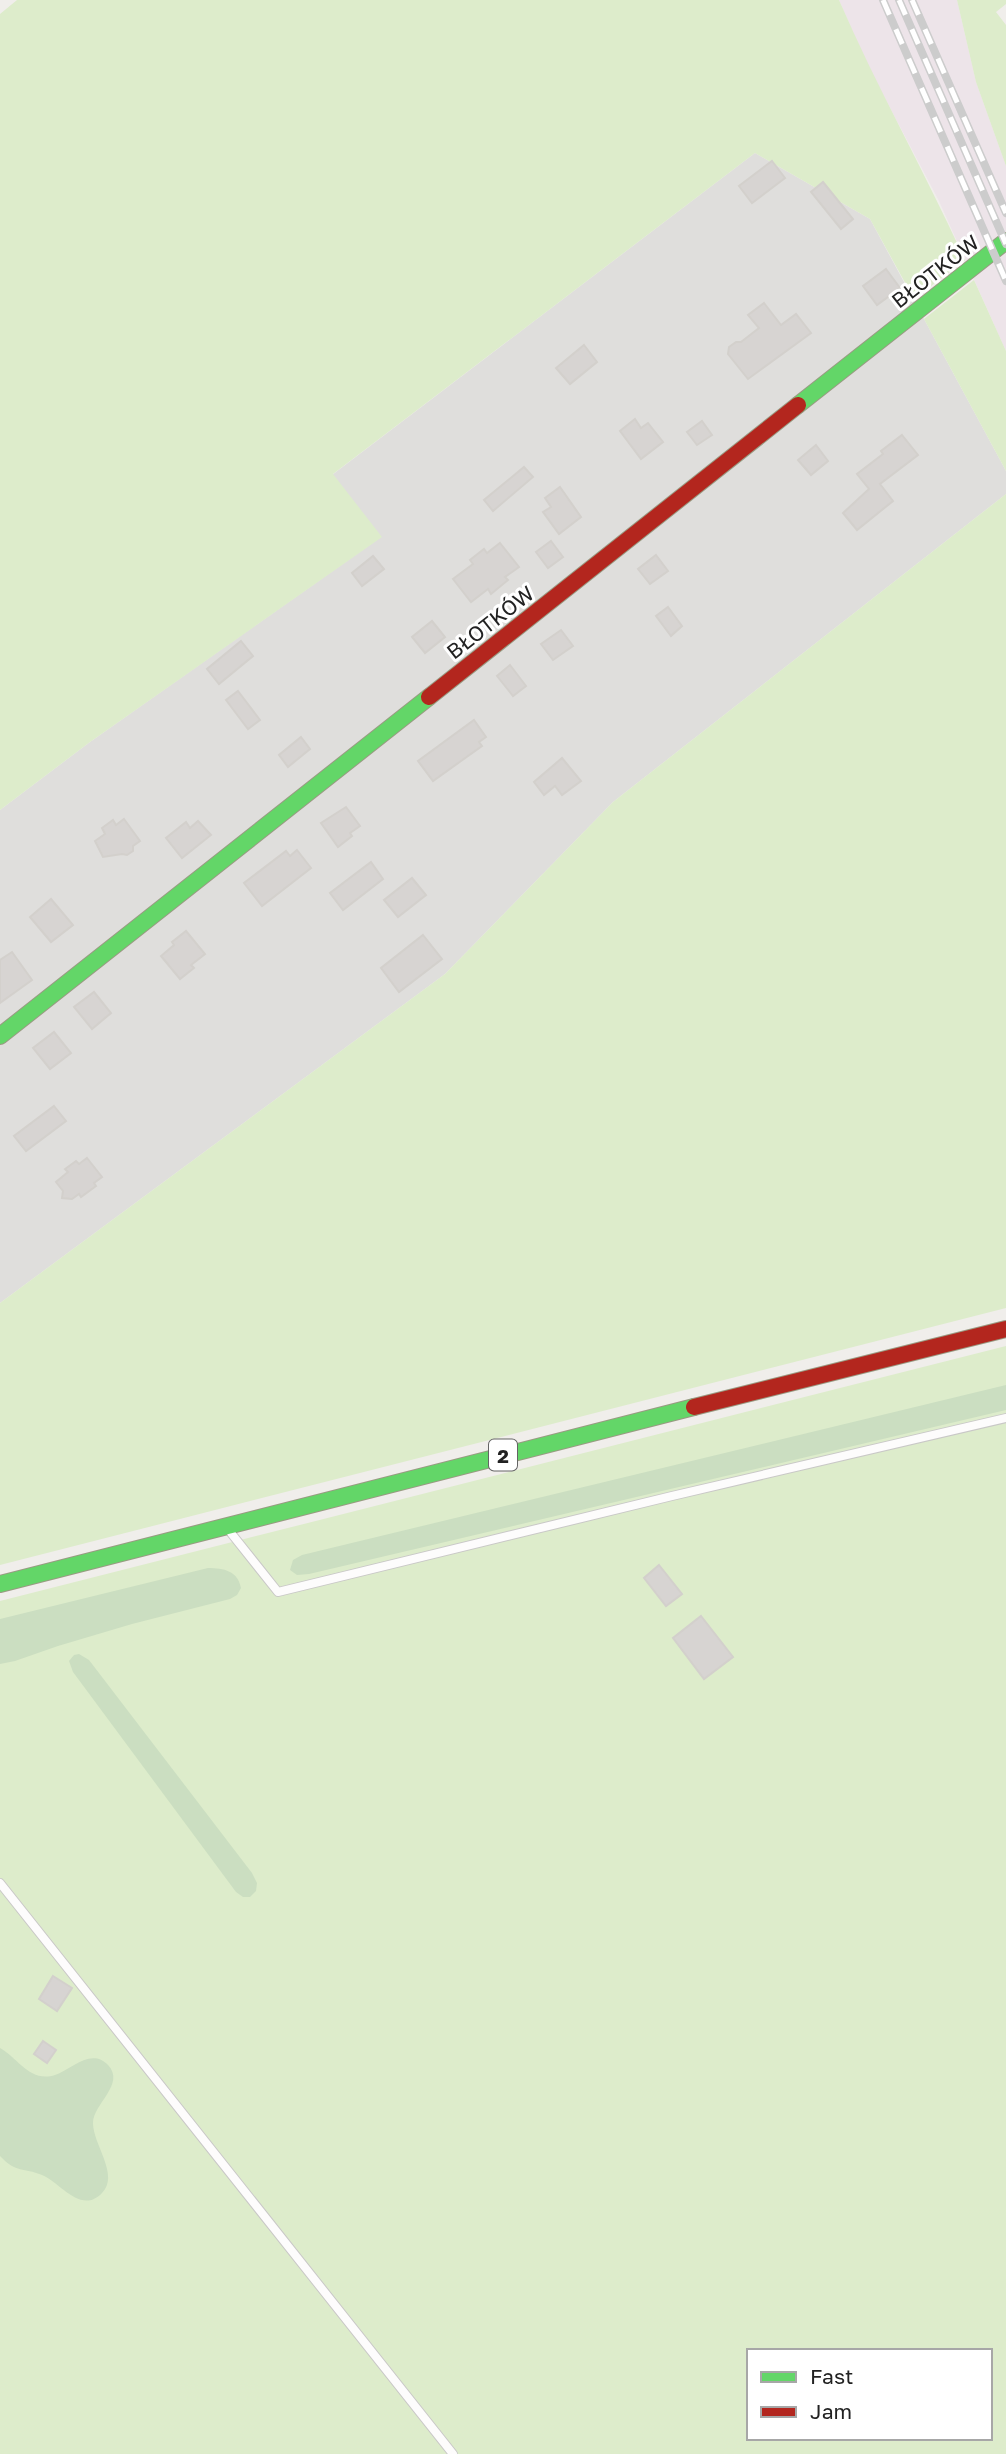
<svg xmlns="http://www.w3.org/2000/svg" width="1006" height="2454" viewBox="0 0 1006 2454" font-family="'Golos Text',sans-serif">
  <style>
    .residential { fill: #dfdedc }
    .industrial { fill: #ede4e9 }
    .grass { fill: #ddeccb; fill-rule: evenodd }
    .forest { fill: #cbdec1 }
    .building { fill: #d7d4d2; stroke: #d3d0cc; stroke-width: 2 }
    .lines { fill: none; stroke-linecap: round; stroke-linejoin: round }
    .lane-casing { stroke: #c9c8c7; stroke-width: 10 }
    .fast-casing { stroke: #999a82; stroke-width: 18 }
    .jam-casing { stroke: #999a82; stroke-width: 18 }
    .lane { stroke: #fdfcfc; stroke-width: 8 }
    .fast { stroke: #63d668; stroke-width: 16 }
    .jam { stroke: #b3261e; stroke-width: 16 }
    .rail-casing { stroke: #ccc; stroke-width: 8 }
    .rail { stroke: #fff; stroke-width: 5; stroke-dasharray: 16; stroke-linecap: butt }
    .labels { text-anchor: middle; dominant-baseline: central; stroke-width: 6; stroke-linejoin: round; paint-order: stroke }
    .shield { fill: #fff; stroke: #646464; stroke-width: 2 }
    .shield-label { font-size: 19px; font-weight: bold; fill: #222 }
    .street-label { font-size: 21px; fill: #222; stroke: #fff }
  </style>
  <rect width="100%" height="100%" fill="#f0eeeb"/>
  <path class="residential" d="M755 153 870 219 1006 471V494L613 802 445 974 0 1303V810L90 742 381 537 332 475Z"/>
  <path class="industrial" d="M839 0H957L976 82 1006 166V351L939 201 866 62Z"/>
  <g class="grass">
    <path d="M17 0H839C877 88 925 172 965 260L914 299 870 219 755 153 333 474 382 537 90 742 0 810V14Z"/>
    <path d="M957 0H1006V4L996 12 1006 25V166L976 82Z"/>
    <path d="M974 280 1006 351V471L924 319Z"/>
    <path d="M1006 494V1308L0 1565V1303L445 974 613 802Z"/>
    <path d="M1006 1346V2454H0V1601ZM749 2351H990V2438H749Z"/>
  </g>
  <g class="forest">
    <path d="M1006 1385V1410L309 1574 297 1575 290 1570 293 1560 302 1555Z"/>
    <path d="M208 1568C224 1568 238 1571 241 1588L237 1595 230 1599 132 1624 58 1646 15 1661 0 1664V1619Z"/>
    <path d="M79 1654 89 1660 252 1873 257 1883 256 1891 250 1897H243L236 1892 73 1672 69 1661 74 1655Z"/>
    <path d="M0 2048C18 2058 30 2083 55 2075 71 2070 91 2047 108 2065 126 2084 93 2104 93 2123 93 2145 120 2175 102 2193 81 2215 61 2183 42 2175 23 2167 17 2174 0 2156Z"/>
  </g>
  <g class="building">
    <path d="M772 161 785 178 752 203 739 186Z"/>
    <path d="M823 182 853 219 841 229 811 192Z"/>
    <path d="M886 269 900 288 877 305 863 286Z"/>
    <path d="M764 303 781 325 796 314 811 333 748 379 728 354 729 347 736 342H741L759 328 748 315Z"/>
    <path d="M584 345 597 362 570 384 556 368Z"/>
    <path d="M635 419 641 428 648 423 663 442 641 459 620 431Z"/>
    <path d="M702 421 712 435 697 445 687 432Z"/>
    <path d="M902 435 918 455 880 484 893 501 857 530 843 513 869 489 857 474 883 454 881 451Z"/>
    <path d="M816 445 828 461 811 475 798 460Z"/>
    <path d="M524 467 533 477 493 511 484 500Z"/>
    <path d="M560 487 581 517 559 534 543 512 551 507 545 498Z"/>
    <path d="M551 541 563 557 548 568 536 552Z"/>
    <path d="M500 543 519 567 505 577 508 580 491 594 488 589 471 602 453 579 473 564 470 560 484 549 487 553Z"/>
    <path d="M656 555 668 571 650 584 638 569Z"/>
    <path d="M373 556 384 569 362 586 352 573Z"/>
    <path d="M668 607 682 626 671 636 656 616Z"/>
    <path d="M432 621 445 637 425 653 412 637Z"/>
    <path d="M561 630 573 646 553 660 541 644Z"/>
    <path d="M241 641 253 656 219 684 207 669Z"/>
    <path d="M510 665 526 686 513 696 497 676Z"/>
    <path d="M238 691 260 720 248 729 226 700Z"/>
    <path d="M474 720 486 737 479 742 482 746 433 781 418 761Z"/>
    <path d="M301 737 310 749 288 767 279 755Z"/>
    <path d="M562 758 581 781 562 795 555 786 544 795 534 782Z"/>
    <path d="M346 807 360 826 350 833 352 836 338 847 321 823Z"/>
    <path d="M124 819 140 841 133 846V851L127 855 122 854 103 857 95 841 105 834 102 828 113 820 116 825Z"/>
    <path d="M198 821 211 835 182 858 166 838 186 822 190 828Z"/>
    <path d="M297 850 311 868 262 906 244 883 286 851 290 856Z"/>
    <path d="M371 862 383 879 343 910 330 893Z"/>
    <path d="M412 878 426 895 398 917 384 900Z"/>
    <path d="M51 899 73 925 51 942 30 917Z"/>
    <path d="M186 931 205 954 191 965 194 968 180 979 161 956 174 945 172 942Z"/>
    <path d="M423 935 442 959 399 992 381 968Z"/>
    <path d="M12 952 32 980 0 1003V960Z"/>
    <path d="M94 992 111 1013 92 1029 74 1007Z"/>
    <path d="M54 1032 71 1053 50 1069 33 1048Z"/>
    <path d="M54 1106 66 1121 26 1151 14 1136Z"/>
    <path d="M87 1158 102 1177 94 1183 96 1186 81 1197 79 1194 72 1199 62 1198 63 1191 56 1182 68 1172 65 1169 76 1161 79 1164Z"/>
    <path d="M659 1565 682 1594 666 1606 644 1578Z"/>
    <path d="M701 1616 733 1657 704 1679 673 1638Z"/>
    <path d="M53 1976 72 1988 57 2011 39 1999Z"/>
    <path d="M43 2041 56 2050 47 2063 34 2054Z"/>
  </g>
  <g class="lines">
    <defs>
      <g id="lane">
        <path d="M231 1533 278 1592 672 1496 1006 1418"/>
        <path d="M0 1883 453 2454"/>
      </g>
      <g id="fast">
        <path d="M798 405 1006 241"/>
        <path d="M0 1036 429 697"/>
        <path d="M0 1584 694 1407"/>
      </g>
      <g id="jam">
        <path d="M429 697 798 405"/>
        <path d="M694 1407 1006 1329"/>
      </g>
    </defs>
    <use href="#lane" class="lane-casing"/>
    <use href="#fast" class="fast-casing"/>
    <use href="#jam" class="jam-casing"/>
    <use href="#lane" class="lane"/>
    <use href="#fast" class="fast"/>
    <use href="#jam" class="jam"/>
    <defs>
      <g id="rail">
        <path d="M883 0 1006 281"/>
        <path d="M899 0 1006 244"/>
        <path d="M912 0 1006 213"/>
      </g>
    </defs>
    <use href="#rail" class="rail-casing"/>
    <use href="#rail" class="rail"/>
  </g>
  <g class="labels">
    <rect class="shield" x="489" y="1439.5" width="28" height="31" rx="5"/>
    <g class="shield-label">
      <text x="503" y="1455">2</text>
    </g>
    <g class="street-label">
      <text transform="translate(935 271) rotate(-38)">BŁOTKÓW</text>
      <text transform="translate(490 622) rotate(-38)">BŁOTKÓW</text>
    </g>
  </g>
  <rect x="747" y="2349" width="245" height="91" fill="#ffffff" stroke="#a7a7a7" stroke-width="2"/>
  <rect x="761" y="2372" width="35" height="10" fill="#63d668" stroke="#a7a7a7" stroke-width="2"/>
  <text x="810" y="2384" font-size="21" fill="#222222">Fast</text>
  <rect x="761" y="2407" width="35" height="10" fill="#b3261e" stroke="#a7a7a7" stroke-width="2"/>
  <text x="810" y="2419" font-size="21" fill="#222222">Jam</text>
</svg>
